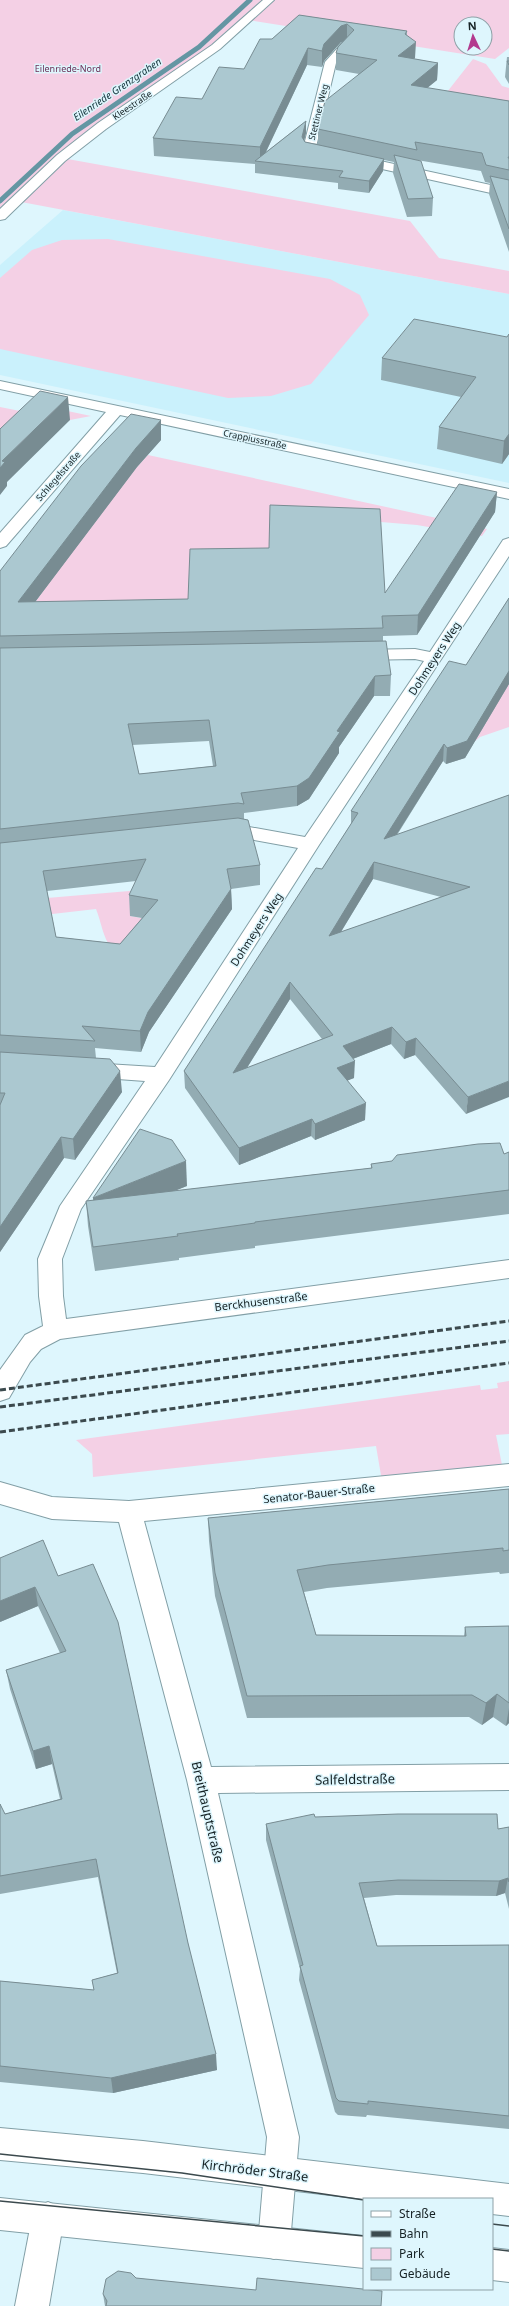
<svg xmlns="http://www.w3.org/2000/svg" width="509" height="2306" viewBox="0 0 509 2306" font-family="'Noto Sans',sans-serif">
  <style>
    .built { fill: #caf1fc }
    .green { fill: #f4d0e5; fill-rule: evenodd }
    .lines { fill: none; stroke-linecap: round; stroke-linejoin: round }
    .stream { stroke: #6496a3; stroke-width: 5 }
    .minor-casing { stroke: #829fa6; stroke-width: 2 }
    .major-casing { stroke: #829fa6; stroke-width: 2 }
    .minor { fill: #fff; fill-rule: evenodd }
    .major { fill: #fff; fill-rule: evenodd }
    .tram { stroke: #3c4a4e; stroke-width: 1.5 }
    .rail { stroke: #3c4a4e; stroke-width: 3; stroke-dasharray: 6 3; stroke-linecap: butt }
    .wall { fill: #93acb3; fill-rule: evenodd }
    .shaded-wall { fill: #788c92 }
    .building { fill: #abc8d0; stroke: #788c92; fill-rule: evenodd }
    .labels { text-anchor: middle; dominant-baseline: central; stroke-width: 3; stroke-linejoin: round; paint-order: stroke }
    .far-park-label { font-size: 9px; fill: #6c3058; stroke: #def6fd }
    .far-street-label { font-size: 9px; fill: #162225; stroke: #def6fd }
    .far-water-label { font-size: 10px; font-style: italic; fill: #15353d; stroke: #def6fd }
    .street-label { font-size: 11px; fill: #162225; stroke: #def6fd }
    .near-street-label { font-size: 13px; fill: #162225; stroke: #def6fd }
  </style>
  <rect width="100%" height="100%" fill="#def6fd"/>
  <path class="built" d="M63 210 509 294V483L0 375V265Z"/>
  <g class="green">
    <path d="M0 0H509V48L495 59 248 20 62 158 410 221 439 258 509 271V294L16 201 0 216ZM461 24H485V48H461Z"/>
    <path d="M473 59 486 64 502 86 509 88V108L440 101Z"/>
    <path d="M108 239 330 279 360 295 369 315 311 384 271 396 228 398 0 349V278L32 250 62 240Z"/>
    <path d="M30 403 91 416 70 420 0 455V407L20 411Z"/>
    <path d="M148 455 487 529 482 536 474 535 417 525 272 513 269 571 189 619 31 608 113 493Z"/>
    <path d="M509 679V727L480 737 468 747Z"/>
    <path d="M141 890 130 916 163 922 112 949C102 936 102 924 96 909L0 920V902Z"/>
    <path d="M509 1381V1434L496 1435 504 1475 383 1487 376 1446 93 1477 92 1454 76 1440 480 1385 481 1390 498 1388 497 1383Z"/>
  </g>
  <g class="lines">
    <path class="stream" d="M0 201 72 134 199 47 250 0"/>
    <defs>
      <g id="minor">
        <path d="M263 0H274L220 49 106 129 65 161 5 219 0 220V209L57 155 98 123 212 45Z"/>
        <path d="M346 42 352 45 336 63 316 147 509 189V197L305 152 303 149 325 62 342 43Z"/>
        <path d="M0 381 509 489V499L120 415 6 546 0 548V533L106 412 0 389Z"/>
        <path d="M509 538V556L319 845 169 1080 81 1209 62 1259 63 1296 66 1319 509 1260V1278L60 1339 41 1349 30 1362 9 1398 0 1401V1370L25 1335 43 1326 39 1296 38 1259 60 1206 145 1081 90 1077 83 1075 79 1070 83 1065 90 1063 155 1067 298 848 238 837 216 836 214 832 216 828 238 825 305 837 424 661 415 659 359 660 353 659 350 655 353 651 359 650 415 649 430 652 503 540Z"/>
        <path d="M509 1464V1486L144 1521 211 1767 509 1764V1790L218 1793 299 2137 290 2243 286 2255 274 2259 262 2255 258 2243 267 2137 187 1780 119 1522 52 1519 0 1504V1482L52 1497 129 1501Z"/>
        <path d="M48 2202 59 2207 64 2218 49 2306H15L32 2218 37 2207Z"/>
      </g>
      <g id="major">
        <path d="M0 2128 143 2141 509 2184V2216L492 2214V2199H364L143 2173 0 2160Z"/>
        <path d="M0 2198 364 2236V2268L0 2230Z"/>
        <path d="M492 2248 509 2250V2282L492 2280Z"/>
      </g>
    </defs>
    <use href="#minor" class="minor-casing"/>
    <use href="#major" class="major-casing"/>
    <use href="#minor" class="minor"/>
    <use href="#major" class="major"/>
    <g class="tram">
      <path d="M0 2154 182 2173 364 2200"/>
      <path d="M0 2201 364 2236"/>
      <path d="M492 2224 509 2226"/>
      <path d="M492 2249 509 2251"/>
    </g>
    <g class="rail">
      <path d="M0 1390 509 1321"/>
      <path d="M0 1407 509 1341"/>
      <path d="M0 1432 509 1363"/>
    </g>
  </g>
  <g class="wall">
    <path d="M299 15 407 31V36L415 58 414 59 438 63 437 80 427 88 509 101V252L489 194 490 183 485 182 481 171 417 160 433 198 432 216 407 217 393 173 394 162 384 160 383 171 369 193 338 189V183L255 173V164L154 156 153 138 202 99 244 69 272 39ZM341 42H343L336 53V70L359 74 318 129V144L305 142 304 140 306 133V121L266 152 307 65 322 67 324 61Z"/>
    <path d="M507 57H509V84L505 77Z"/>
    <path d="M507 337 509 454 502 464 437 449 439 427 461 397 381 380 382 358Z"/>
    <path d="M161 420V440L137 467 35 602 188 599 385 593 497 492 495 512 417 635 383 636V641L391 675 390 696H374L339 747V753L309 799 297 806 244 813V819L260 865V885L231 889 232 909 149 1032 141 1052 95 1048 96 1058 122 1092 75 1160 64 1158 0 1252V571ZM209 741 213 766 139 774 132 745ZM136 881 129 895 130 916 142 918 120 944 56 937 47 891Z"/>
    <path d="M509 598V684L465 758 446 764 443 761 397 835 509 795 466 1114 415 1055 404 1059 391 1044 353 1059 354 1078 347 1080 365 1120 315 1140 311 1136 239 1165 185 1088 184 1071 322 869 351 824V811L466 665ZM373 879 441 897 341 932ZM290 999 322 1039 247 1068Z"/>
    <path d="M509 1152V1214L255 1246V1248L179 1258V1260L95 1271 88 1226 86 1201 187 1186 173 1191 371 1168V1164L504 1154Z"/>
    <path d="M509 1489V1573L500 1574 499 1572 327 1588 304 1592 316 1635 464 1636 465 1627 509 1626V1723L506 1726 493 1717 482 1725 469 1717 247 1718 215 1596 209 1541 208 1518Z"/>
    <path d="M43 1540 188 1943 217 2070 113 2093 0 2082V1981L94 1990 92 1980 117 1973 98 1877 0 1894V1804L5 1814 60 1799 52 1764 36 1769 10 1689 6 1670 60 1653 38 1606 0 1622Z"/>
    <path d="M315 1817 498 1829 509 1827V1909L505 1893 496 1896 396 1895 364 1898 377 1946 509 1945V2129L367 2115 366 2117 338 2115 335 2112 299 1980 300 1969 266 1840V1824Z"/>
    <path d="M136 2278 381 2306H105L103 2294Z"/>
  </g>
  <g class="shaded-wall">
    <path d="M347 24V41L341 42 324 61 322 67V51L324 44 341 26Z"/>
    <path d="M416 42 415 58 397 73 398 56Z"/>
    <path d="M308 48 307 65 261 162H260V147Z"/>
    <path d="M438 63 437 80 410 102 411 85Z"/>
    <path d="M306 121V133L302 149V137Z"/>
    <path d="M384 159 383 171 369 193V181Z"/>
    <path d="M68 397 70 420 7 482V486L0 495V468L2 461Z"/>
    <path d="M161 420V440L137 467 20 622 18 602 136 448Z"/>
    <path d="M509 434V454L502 464 504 441Z"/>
    <path d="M497 492 495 512 417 635 418 615Z"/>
    <path d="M509 671V684L465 758 446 764 447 748Z"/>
    <path d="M375 676 374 696 339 747V753L309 799 297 806V786L337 731Z"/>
    <path d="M444 744 443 761 383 856 384 839Z"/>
    <path d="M374 862 373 879 328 953 329 936Z"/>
    <path d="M231 889 232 909 149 1032 141 1052 140 1031 148 1012Z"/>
    <path d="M290 982V999L233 1090V1073Z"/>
    <path d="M392 1027 391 1044 342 1063 343 1046Z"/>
    <path d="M416 1038 415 1055 404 1059 406 1042Z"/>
    <path d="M355 1061 354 1078 337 1085V1068Z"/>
    <path d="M120 1071 122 1092 75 1160 73 1139Z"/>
    <path d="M509 1081V1097L466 1114 468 1097Z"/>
    <path d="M366 1103 365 1120 315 1140V1124Z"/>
    <path d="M312 1119 311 1136 239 1165V1148Z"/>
    <path d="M61 1137 64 1158 0 1252V1227Z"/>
    <path d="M186 1161 187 1186 95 1223 93 1198Z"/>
    <path d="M35 1587 38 1606 0 1622V1601Z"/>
    <path d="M497 1694 493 1717 482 1725 486 1703Z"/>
    <path d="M509 1708V1723L506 1726Z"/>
    <path d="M49 1746 52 1764 36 1769 33 1751Z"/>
    <path d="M508 1878 505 1893 496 1896 499 1881Z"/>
    <path d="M216 2054 217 2070 113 2093 111 2078Z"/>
  </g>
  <g class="building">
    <path d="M299 15 407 31 405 34 416 42 398 56 438 63 411 85 509 101V157H508L509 159V170L486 165 482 153 415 142 417 150 318 129 325 101 377 60 336 53 338 47 354 30 347 24 341 26 324 44 322 51 308 48 260 147 153 138 176 97 202 99 219 67 244 69 260 39H272Z"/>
    <path d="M507 61H509V65Z"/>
    <path d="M306 121 302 137 305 142 384 159 369 181 339 177 343 171 255 161Z"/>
    <path d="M394 155 421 161 433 198 408 199Z"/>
    <path d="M490 176 509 180V229Z"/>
    <path d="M414 319 507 337 509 334V434L504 441 439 427 476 377 382 358Z"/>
    <path d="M40 391 68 397 2 461 5 462 0 468V429Z"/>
    <path d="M131 414 161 420 136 448 18 602 188 599 190 549 269 548 270 505 380 509 385 593 459 484 497 492 418 615 382 616 383 628 0 636V571L81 466Z"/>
    <path d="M509 598V671L467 741 447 748 444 744 384 839 509 795V1081L468 1097 416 1038 406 1042 392 1027 343 1046 355 1061 337 1068 366 1103 315 1124 312 1119 239 1148 184 1071 316 868 322 869 358 813 351 811 449 661 466 665ZM374 862 470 887 329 936ZM290 982 333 1035 233 1073Z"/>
    <path d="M386 641 391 675 375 676 337 731 340 732 309 778 297 786 241 793 244 804 238 803 0 829V648ZM209 720 216 766 139 774 128 724Z"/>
    <path d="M238 818 248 820 260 865 227 869 231 889 148 1012 140 1031 82 1026 95 1041 0 1035V843ZM146 859 129 895 158 900 120 944 56 937 43 871Z"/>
    <path d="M0 1052 110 1059 120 1071 73 1139 61 1137 0 1227V1105L5 1093H0Z"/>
    <path d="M140 1129 172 1140 186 1161 93 1198Z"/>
    <path d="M500 1143 504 1154 509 1152V1190L255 1222V1223L177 1234 178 1236 93 1247 86 1201 372 1168 371 1164 392 1161 397 1155 478 1144Z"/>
    <path d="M509 1489V1550L503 1551V1548L328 1565 297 1570 316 1635 466 1636 465 1627 509 1626V1703L497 1694 486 1703 472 1695 247 1696 215 1573 208 1518Z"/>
    <path d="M43 1540 58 1576 93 1564 118 1622 188 1943 216 2054 111 2078 0 2066V1981L94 1990 92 1980 118 1973 96 1859 0 1876V1804L5 1814 62 1799 49 1746 33 1751 6 1670 66 1651 35 1587 0 1601V1558Z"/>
    <path d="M314 1814 315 1817 398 1814H497L498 1829 509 1827V1882L508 1878 499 1881 398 1880 359 1883 377 1946 509 1945V2116L368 2101V2104L339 2101 336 2098 300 1966 303 1965 266 1824Z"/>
    <path d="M118 2271 131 2273 136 2278 256 2290 257 2278 382 2291 381 2306H106L107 2301 103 2294 106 2279Z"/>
  </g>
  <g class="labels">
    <g class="far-park-label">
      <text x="68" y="68">Eilenriede-Nord</text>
    </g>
    <g class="far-street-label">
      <text transform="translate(132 105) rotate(-34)">Kleestraße</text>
      <text transform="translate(318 112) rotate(-76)">Stettiner Weg</text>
      <text transform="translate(255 439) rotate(12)">Crappiusstraße</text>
      <text transform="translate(58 476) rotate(-49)">Schlegelstraße</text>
    </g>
    <g class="far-water-label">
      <text transform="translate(117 89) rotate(-34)">Eilenriede Grenzgraben</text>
    </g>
    <g class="street-label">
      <text transform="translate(434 658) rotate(-57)">Dohmeyers Weg</text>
      <text transform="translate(256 929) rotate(-57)">Dohmeyers Weg</text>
      <text transform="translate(261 1301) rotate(-7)">Berckhusenstraße</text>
      <text transform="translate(319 1493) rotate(-6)">Senator-Bauer-Straße</text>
    </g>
    <g class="near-street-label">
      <text transform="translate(355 1779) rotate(-1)">Salfeldstraße</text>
      <text transform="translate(208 1812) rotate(77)">Breithauptstraße</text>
      <text transform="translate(255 2170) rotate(7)">Kirchröder Straße</text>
    </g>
  </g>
  <rect x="363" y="2198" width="130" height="92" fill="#def6fd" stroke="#8ea1a7"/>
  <rect x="371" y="2211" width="20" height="6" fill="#ffffff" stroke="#8ea1a7"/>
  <text x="399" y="2218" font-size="12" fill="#162225">Straße</text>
  <rect x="371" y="2231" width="20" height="6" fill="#3c4a4e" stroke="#8ea1a7"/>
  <text x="399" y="2238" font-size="12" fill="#162225">Bahn</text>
  <rect x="371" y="2248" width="20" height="12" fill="#f4d0e5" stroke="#8ea1a7"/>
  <text x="399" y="2258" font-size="12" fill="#162225">Park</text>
  <rect x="371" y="2268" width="20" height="12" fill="#abc8d0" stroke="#8ea1a7"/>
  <text x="399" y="2278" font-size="12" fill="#162225">Gebäude</text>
  <g transform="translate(473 36) rotate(356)"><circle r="19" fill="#def6fd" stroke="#8ea1a7"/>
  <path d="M0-3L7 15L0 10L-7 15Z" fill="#b33a8e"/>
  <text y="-6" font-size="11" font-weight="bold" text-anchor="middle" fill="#162225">N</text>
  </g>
</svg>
